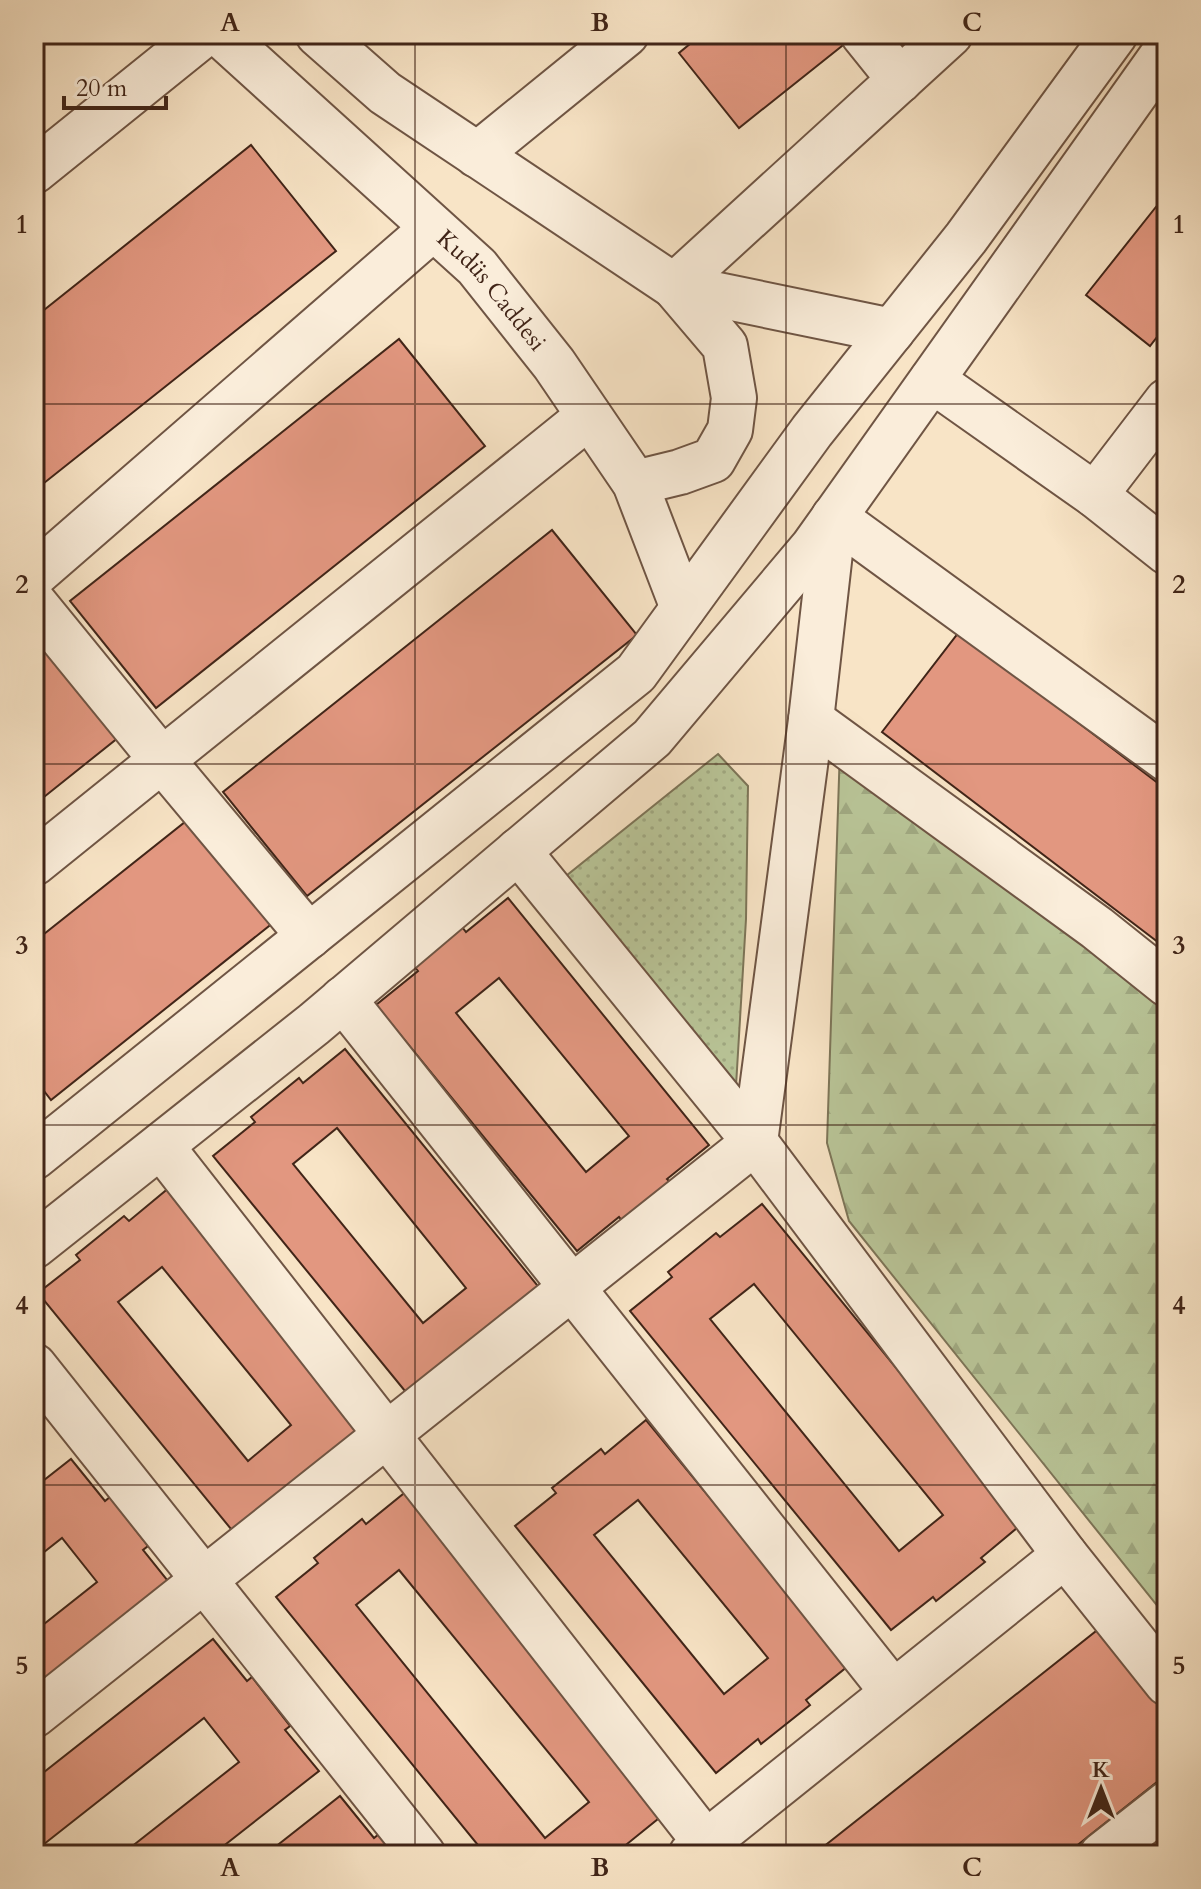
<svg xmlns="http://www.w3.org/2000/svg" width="1201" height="1889" viewBox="0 0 1201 1889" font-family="Cardo,serif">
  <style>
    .grass { fill: url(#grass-dots); stroke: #7d7558; stroke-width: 2 }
    .forest { fill: url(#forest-firs); stroke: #7d7558; stroke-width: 2 }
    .building { fill: #e29780; stroke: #412518; stroke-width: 2; fill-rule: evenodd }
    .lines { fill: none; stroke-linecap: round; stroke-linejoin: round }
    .minor-casing { stroke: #6f5544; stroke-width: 48 }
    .minor { stroke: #faedda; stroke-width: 44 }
    .grid { fill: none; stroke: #412518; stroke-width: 2; stroke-opacity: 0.55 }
    .labels { text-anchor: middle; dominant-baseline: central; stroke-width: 6; stroke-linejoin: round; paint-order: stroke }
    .street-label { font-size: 24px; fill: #412518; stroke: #faedda }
    .neatline { fill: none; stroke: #412518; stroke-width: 3 }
    .grid-label { font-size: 26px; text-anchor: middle; font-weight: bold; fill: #412518 }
  </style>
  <defs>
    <pattern id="grass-dots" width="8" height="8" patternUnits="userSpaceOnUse" patternTransform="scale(2)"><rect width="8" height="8" fill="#b9c598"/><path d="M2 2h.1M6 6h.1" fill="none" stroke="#a0a982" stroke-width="1.8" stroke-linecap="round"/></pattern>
    <pattern id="forest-firs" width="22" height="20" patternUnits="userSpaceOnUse" patternTransform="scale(2)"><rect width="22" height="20" fill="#b9c598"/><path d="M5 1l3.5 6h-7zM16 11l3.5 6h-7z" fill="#a0a982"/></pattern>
  </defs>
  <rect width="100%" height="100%" fill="#f8e4c6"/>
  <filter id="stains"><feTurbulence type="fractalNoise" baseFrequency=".0025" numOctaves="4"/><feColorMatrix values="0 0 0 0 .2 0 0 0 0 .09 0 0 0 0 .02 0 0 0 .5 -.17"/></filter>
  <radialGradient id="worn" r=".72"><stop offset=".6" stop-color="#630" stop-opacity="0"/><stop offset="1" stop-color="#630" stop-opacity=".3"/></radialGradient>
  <path class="grass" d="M718 754 748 786 746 919 736 1086 566 876Z"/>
  <path class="forest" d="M840 748 1167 993V1618L849 1221 827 1143Z"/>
  <g class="building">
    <path d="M702 34H857L739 128 679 53Z"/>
    <path d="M251 145 336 251 34 491V318Z"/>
    <path d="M1167 193V324L1150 346 1086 295Z"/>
    <path d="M399 339 485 446 156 708 70 601Z"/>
    <path d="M552 530 637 635 307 896 223 792Z"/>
    <path d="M34 630 124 733 34 805Z"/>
    <path d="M959 632 1167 790V949L882 732Z"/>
    <path d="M190 818 274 922 51 1100 34 1078V942Z"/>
    <path d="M508 898 709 1145 667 1179 671 1183 623 1222 619 1217 577 1251 376 1005 418 971 414 966 462 927 466 932ZM499 978 629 1136 586 1172 456 1013Z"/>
    <path d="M345 1049 546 1296 414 1402 213 1156 255 1122 251 1117 299 1078 303 1083ZM337 1128 466 1288 423 1323 293 1164Z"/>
    <path d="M170 1187 371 1433 240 1540 38 1293 80 1260 76 1255 124 1216 129 1221ZM162 1267 291 1425 248 1461 118 1302Z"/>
    <path d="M762 1204 1023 1523 981 1558 985 1562 936 1601 933 1597 891 1630 630 1311 672 1277 668 1272 716 1233 720 1237ZM754 1284 943 1515 899 1551 710 1319Z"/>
    <path d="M646 1420 848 1666 806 1700 810 1705 761 1744 758 1739 716 1773 515 1526 556 1493 552 1488 601 1449 605 1454ZM638 1500 768 1658 724 1694 594 1535Z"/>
    <path d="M71 1459 105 1501 110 1497 148 1546 143 1550 176 1591 34 1704V1632L97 1582 62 1538 34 1560V1488Z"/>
    <path d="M408 1490 669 1810 627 1844 631 1848 622 1855H486L276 1597 318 1563 314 1558 362 1519 366 1524ZM399 1570 589 1802 545 1838 356 1605Z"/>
    <path d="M1105 1624 1167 1702V1774L1065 1855H813Z"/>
    <path d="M213 1639 247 1681 252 1677 290 1726 285 1730 319 1771 212 1855H121L239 1762 204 1718 34 1852V1780Z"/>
    <path d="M340 1796 374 1838 379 1834 395 1855H265Z"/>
  </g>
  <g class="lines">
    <defs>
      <g id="minor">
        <path id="s1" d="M220 34 477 267 554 364 635 483 683 608"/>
        <path d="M318 34 385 93 674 286 892 331"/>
        <path d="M863 34 900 80"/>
        <path d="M477 155 626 34"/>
        <path d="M34 171 204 34"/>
        <path d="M932 380 1095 495 1167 552"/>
        <path d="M635 483 680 472 713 460 730 430 734 398 725 346 674 286 950 34"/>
        <path d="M1095 495 1167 401"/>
        <path d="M34 575 433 228"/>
        <path d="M34 603 162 760 309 936"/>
        <path d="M811 720 1097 928 1167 984"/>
        <path d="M518 851 755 1142 1065 1555 1167 1683"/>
        <path d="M34 863 589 416"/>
        <path d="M343 999 893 1692"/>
        <path d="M161 1146 706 1843"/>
        <path d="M34 1157 636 673 812 431 966 238 1115 34"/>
        <path d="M34 1246 314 1024 652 738 813 547 1167 49"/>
        <path d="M34 1366 423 1855"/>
        <path d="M34 1715 755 1142 811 720 834 517 1167 759"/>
        <path d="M691 1855 1065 1555"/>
        <path d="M1102 1855 1167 1804"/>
      </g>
    </defs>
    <use href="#minor" class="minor-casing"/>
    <use href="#minor" class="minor"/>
  </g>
  <path class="grid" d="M415 34V1855M786 34V1855M34 404H1167M34 764H1167M34 1125H1167M34 1485H1167"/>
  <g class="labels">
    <g class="street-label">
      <text stroke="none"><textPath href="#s1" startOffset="374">Kudüs Caddesi</textPath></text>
    </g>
  </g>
  <rect width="1201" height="1889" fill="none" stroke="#f8e4c6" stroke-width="88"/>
  <g transform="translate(1101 1789)" stroke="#faedda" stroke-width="6" paint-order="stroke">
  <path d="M0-6L14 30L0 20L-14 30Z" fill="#412518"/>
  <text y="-12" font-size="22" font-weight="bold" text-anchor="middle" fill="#412518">K</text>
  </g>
  <path d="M64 96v12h102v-12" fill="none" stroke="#412518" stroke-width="4"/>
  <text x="76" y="96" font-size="24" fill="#412518" stroke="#faedda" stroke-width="6" paint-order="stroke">20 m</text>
  <rect x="44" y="44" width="1113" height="1801" class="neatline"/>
  <g class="grid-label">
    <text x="230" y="31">A</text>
    <text x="600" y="31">B</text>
    <text x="972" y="31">C</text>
    <text x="22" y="233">1</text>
    <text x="1179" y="233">1</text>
    <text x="22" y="593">2</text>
    <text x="1179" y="593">2</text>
    <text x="22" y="954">3</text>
    <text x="1179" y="954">3</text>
    <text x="22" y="1314">4</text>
    <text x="1179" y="1314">4</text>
    <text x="22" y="1674">5</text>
    <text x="1179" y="1674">5</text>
    <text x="230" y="1876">A</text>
    <text x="600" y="1876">B</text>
    <text x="972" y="1876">C</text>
  </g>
  <rect width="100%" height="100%" filter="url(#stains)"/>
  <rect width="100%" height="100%" fill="url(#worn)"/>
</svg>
